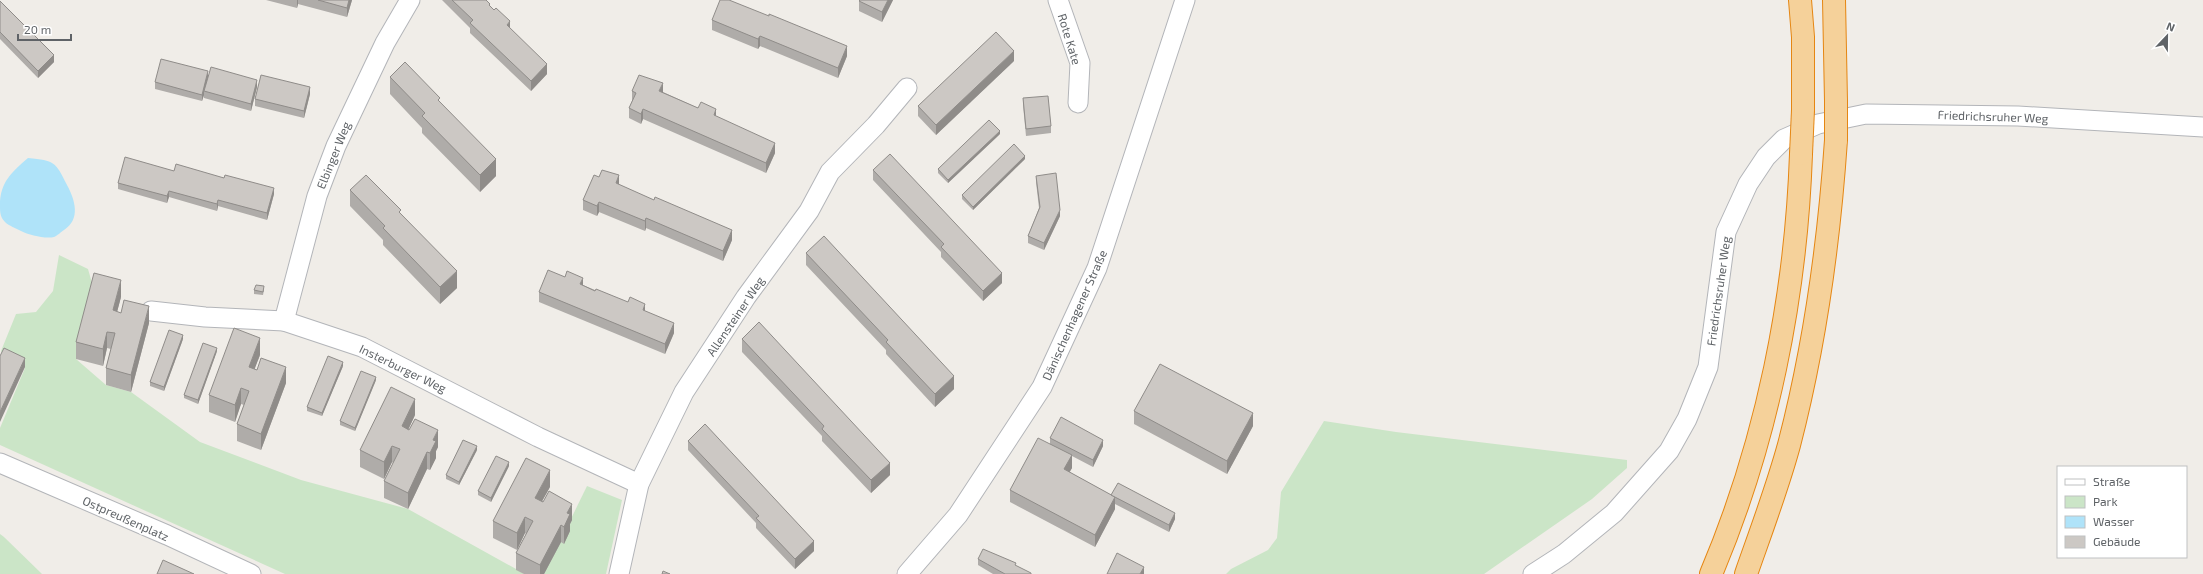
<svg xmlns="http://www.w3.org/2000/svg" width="2203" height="574" viewBox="0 0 2203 574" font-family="'Exo 2',sans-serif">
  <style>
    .green { fill: #cbe5c7 }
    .water { fill: #afe3f9 }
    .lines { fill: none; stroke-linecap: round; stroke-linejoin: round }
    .street-casing { stroke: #b3b5b9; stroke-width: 21 }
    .highway-casing { stroke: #e58612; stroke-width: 24 }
    .street { stroke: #fff; stroke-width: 19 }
    .highway { stroke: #f5d19a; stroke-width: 22 }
    .highway-bridge-casing { stroke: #e58612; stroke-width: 24; stroke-linecap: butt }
    .highway-bridge { stroke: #f5d19a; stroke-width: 22 }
    .wall { fill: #afaca9 }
    .shaded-wall { fill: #8f8c89 }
    .building { fill: #ccc8c4; stroke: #8f8c89 }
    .labels { text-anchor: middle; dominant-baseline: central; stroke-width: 3; stroke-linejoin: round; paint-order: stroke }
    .street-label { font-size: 12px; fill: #5f6367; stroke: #fff }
  </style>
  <rect width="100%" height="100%" fill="#f0ede8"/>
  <g class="green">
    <path d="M59 255 88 269 94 290 76 359 106 385 131 392 200 442 301 480 408 509 525 574H285L0 445V428L25 368 4 357 1 351 16 314 36 312 53 291Z"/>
    <path d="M1324 421 1396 432 1627 460V468L1592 499 1484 574H1226L1231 569 1268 550 1277 538 1281 492Z"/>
    <path d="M587 486 622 500 606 574H544Z"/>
    <path d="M0 534 4 537 42 574H0Z"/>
  </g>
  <path class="water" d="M28 158C55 161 55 161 67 185 75 200 81 219 64 230 61 232 57 236 54 237 45 239 29 235 21 231 16 228 9 226 5 222 0 217 0 212 0 205 0 182 12 172 28 158Z"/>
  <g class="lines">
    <defs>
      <g id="street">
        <path d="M1058 0 1080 63 1078 103"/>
        <path d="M151 311 205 317 284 321 362 347 538 437 639 484"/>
        <path d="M284 321 317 196 336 146 385 43 410 0"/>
        <path d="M0 463 167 535 251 574"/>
        <path d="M619 574 639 484 684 392 746 297 809 211 830 172 876 125 907 88"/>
        <path d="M907 574 958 515 1042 387 1097 268 1185 0"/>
        <path d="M1533 574 1564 554 1614 513 1669 451 1687 419 1708 367 1726 232 1748 184 1766 157 1784 139 1818 124 1866 114 2018 116 2203 127"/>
      </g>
      <g id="highway">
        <path d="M1800 0 1803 37V110"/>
        <path d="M1834 0 1836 101"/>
        <path d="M1711 574C1767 442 1796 297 1801 154"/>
        <path d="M1746 574C1761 531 1777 489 1789 445 1815 345 1829 243 1836 140"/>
      </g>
    </defs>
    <use href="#street" class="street-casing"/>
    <use href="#highway" class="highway-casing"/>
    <use href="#street" class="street"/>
    <use href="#highway" class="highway"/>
    <defs>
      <g id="highway-bridge">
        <path d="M1836 140V101"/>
        <path d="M1801 154 1803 110"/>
      </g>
    </defs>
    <use href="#highway-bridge" class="highway-bridge-casing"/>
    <use href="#highway-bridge" class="highway-bridge"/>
  </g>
  <g class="wall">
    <path d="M266 0H352L347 17 298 4 297 8Z"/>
    <path d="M442 0H486L490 7 547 74 531 91 470 33V28Z"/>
    <path d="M893 0 882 22 859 11V1Z"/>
    <path d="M0 1 54 62 38 78 0 39Z"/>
    <path d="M712 20 847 56 838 78 760 46 758 49 712 30Z"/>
    <path d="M1014 61 936 135 918 116V106Z"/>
    <path d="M208 76 257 87 251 111 204 98V95L202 101 155 89V82Z"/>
    <path d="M390 77 440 102 496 176 480 192 422 133V128L390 94Z"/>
    <path d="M632 91 663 92 698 108 716 116 775 153 766 173 643 119 641 124 629 118V108L632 101Z"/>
    <path d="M310 94 304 118 255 106V99Z"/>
    <path d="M1023 98 1051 126V133L1026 136 1023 105Z"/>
    <path d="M1000 134 948 183 938 173V169Z"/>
    <path d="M1025 159 973 210 962 199V195Z"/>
    <path d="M873 170 1002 283 983 301 941 257V252L873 180Z"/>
    <path d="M174 171 274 194 267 220 218 206 217 211 169 197 167 203 118 189V183Z"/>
    <path d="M1036 176 1060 216 1044 250 1028 243V236L1039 208 1036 182Z"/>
    <path d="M619 185 732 240 723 261 646 228 645 231 599 212 597 216 583 210V200Z"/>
    <path d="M350 190 457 288 440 304 383 245V240L350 206Z"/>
    <path d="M806 253 954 389 935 407 886 354V350L806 265Z"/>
    <path d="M583 285 645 311 674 333 665 354 539 302V292Z"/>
    <path d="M254 290H264L263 295 254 294Z"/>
    <path d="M121 297 117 312 149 323 131 392 106 385V368L111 349 107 348 103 366 76 359V342Z"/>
    <path d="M183 339 164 391 150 386V382Z"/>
    <path d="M742 339 890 475 871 493 822 441V436L742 352Z"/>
    <path d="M217 351 198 404 184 398V395Z"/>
    <path d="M260 355 254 369 286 383 261 450 237 441V424L244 405 241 404 235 422 209 412V395Z"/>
    <path d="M343 366 322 416 307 411V407Z"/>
    <path d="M376 380 355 431 340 425V421Z"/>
    <path d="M1134 411 1253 426 1227 474 1134 424Z"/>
    <path d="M415 415 408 430 438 447 436 451V458L430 470 427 469 408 509 384 498V481L393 463 392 462 384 479 360 467V450Z"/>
    <path d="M1050 438 1103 446 1093 467 1072 456V468L1069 472 1111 495 1175 519 1169 532 1115 504V509L1095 547 1010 502V490L1050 444Z"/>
    <path d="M688 441 814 551 795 569 756 528V523L688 450Z"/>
    <path d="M477 450 459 485 446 479V475Z"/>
    <path d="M509 466 491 502 478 495V491Z"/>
    <path d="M550 487 542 501 572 520 570 524V531L564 544 561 542 544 574H524L516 570V553L526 534 525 533 517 550 493 538V521Z"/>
    <path d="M978 559 1016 566 1031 574H993L978 565Z"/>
  </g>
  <g class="shaded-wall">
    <path d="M297 0H298V4L297 8Z"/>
    <path d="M349 0H352L347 17V8Z"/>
    <path d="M888 0H893L882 22V12Z"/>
    <path d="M510 21V31L507 25Z"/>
    <path d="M760 36V46L758 49V39Z"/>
    <path d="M847 46V56L838 78V68Z"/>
    <path d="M1014 51V61L936 135V125Z"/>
    <path d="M54 55V62L38 78V71Z"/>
    <path d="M547 64V74L531 91V81Z"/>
    <path d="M208 71V78L204 91V95L202 101V95Z"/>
    <path d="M257 80V87L251 111V104Z"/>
    <path d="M663 83V93L659 91Z"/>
    <path d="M310 87V94L304 118V111Z"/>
    <path d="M643 109V119L641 124V114Z"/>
    <path d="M716 109V119L714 115Z"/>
    <path d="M1000 131V134L948 183V180Z"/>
    <path d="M775 143V153L766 173V163Z"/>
    <path d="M1025 156V159L973 210V207Z"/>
    <path d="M496 159V176L480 192V175Z"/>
    <path d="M619 175V185L616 183Z"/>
    <path d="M274 188V194L267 220V213Z"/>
    <path d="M169 191V197L167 203V196Z"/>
    <path d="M218 200V206L217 211V204Z"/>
    <path d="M599 202V212L597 216V206Z"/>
    <path d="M1060 210V216L1044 250V243Z"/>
    <path d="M646 218V228L645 231V221Z"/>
    <path d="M732 230V240L723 261V251Z"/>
    <path d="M457 271V288L440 304V287Z"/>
    <path d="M1002 273V283L983 301V291Z"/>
    <path d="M583 278V288L580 284Z"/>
    <path d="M121 280V297L113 327V310Z"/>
    <path d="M645 304V313L643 310Z"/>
    <path d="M149 306V323L131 392V375Z"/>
    <path d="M674 323V333L665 354V344Z"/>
    <path d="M107 332V348L103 366V349Z"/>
    <path d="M183 335V339L164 391V387Z"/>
    <path d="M260 338V355L249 384V367Z"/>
    <path d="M217 348V351L198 404V400Z"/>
    <path d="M25 358V367L0 422V412Z"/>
    <path d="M343 362V366L322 416V413Z"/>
    <path d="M286 367V383L261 450V434Z"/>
    <path d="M954 376V389L935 407V394Z"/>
    <path d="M376 377V380L355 431V428Z"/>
    <path d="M241 388V404L235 422V405Z"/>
    <path d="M415 399V415L402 443V426Z"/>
    <path d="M1253 413V426L1227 474V461Z"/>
    <path d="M438 430V447L436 451V458L430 470V453L433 440Z"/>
    <path d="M1103 440V446L1093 467V460Z"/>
    <path d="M392 446V462L384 479V462Z"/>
    <path d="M477 446V450L459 485V482Z"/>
    <path d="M427 452V469L408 509V493Z"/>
    <path d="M1072 455V468L1064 482V469Z"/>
    <path d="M509 462V466L491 502V498Z"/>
    <path d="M890 463V475L871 493V480Z"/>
    <path d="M550 470V487L535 514V498Z"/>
    <path d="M1115 497V509L1095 547V535Z"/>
    <path d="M572 504V520L570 524V531L564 544V527L567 513Z"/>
    <path d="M1175 513V519L1169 532V525Z"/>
    <path d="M525 517V533L517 550V533Z"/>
    <path d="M561 525V542L544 574H540V565Z"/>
    <path d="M814 541V551L795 569V559Z"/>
    <path d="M1144 567V574H1140Z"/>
  </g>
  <g class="building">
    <path d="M318 0H349L347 8Z"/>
    <path d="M452 0H486L490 4 489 5 494 10 496 8 510 21 507 25 547 64 531 81 470 23 473 20Z"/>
    <path d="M720 0H729L769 16V14L847 46 838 68 760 36 758 39 712 20Z"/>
    <path d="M860 0H888L882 12 859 1Z"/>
    <path d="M0 1 54 55 38 71 0 32Z"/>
    <path d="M996 32 1014 51 936 125 918 106Z"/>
    <path d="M161 59 208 71 202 95 155 82Z"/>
    <path d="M405 62 440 98 438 100 496 159 480 175 422 116 425 113 390 77Z"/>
    <path d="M211 67 257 80 251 104 204 91Z"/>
    <path d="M261 75 310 87 304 111 255 99Z"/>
    <path d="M639 75 663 83 659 91 698 108 701 102 716 109 714 115 775 143 766 163 643 109 641 114 629 108 636 93 632 91Z"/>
    <path d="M1048 96 1051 126 1026 129 1023 98Z"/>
    <path d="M989 120 1000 131 948 180 938 169Z"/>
    <path d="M1014 144 1025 156 973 207 962 195Z"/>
    <path d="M890 154 1002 273 983 291 941 247 944 244 873 170Z"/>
    <path d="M125 157 174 171 176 164 224 178 225 175 274 188 267 213 218 200 217 204 169 191 167 196 118 183Z"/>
    <path d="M602 170 619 175 616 183 654 200 655 197 732 230 723 251 646 218 645 221 599 202 597 206 583 200 594 175 599 177Z"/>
    <path d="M1056 173 1060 210 1044 243 1028 236 1040 207 1036 176Z"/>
    <path d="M366 175 401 210 399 212 457 271 440 287 383 228 385 226 350 190Z"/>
    <path d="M824 236 954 376 935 394 886 342 888 340 806 253Z"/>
    <path d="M548 270 565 277 567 271 583 278 580 284 595 291 596 289 628 302 630 297 645 304 643 310 674 323 665 344 539 292Z"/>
    <path d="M94 273 121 280 113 310 121 313 124 300 149 306 131 375 106 368 115 333 107 332 103 349 76 342Z"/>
    <path d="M256 285 264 286 263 292 254 290Z"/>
    <path d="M759 322 890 463 871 480 822 429 824 426 742 339Z"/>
    <path d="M234 328 260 338 249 367 257 370 261 358 286 367 261 434 237 424 249 391 241 388 235 405 209 395Z"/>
    <path d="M169 330 183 335 164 387 150 382Z"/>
    <path d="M203 343 217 348 198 400 184 395Z"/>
    <path d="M4 348 25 358 0 412V356Z"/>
    <path d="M328 356 343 362 322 413 307 407Z"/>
    <path d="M1160 364 1253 413 1227 461 1134 411Z"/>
    <path d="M361 371 376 377 355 428 340 421Z"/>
    <path d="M391 387 415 399 402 426 409 430 415 419 438 430 433 440 436 441 430 453 427 452 408 493 384 481 400 449 392 446 384 462 360 450Z"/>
    <path d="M1061 417 1103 440 1093 460 1050 438Z"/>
    <path d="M705 424 814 541 795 559 756 518 759 516 688 441Z"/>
    <path d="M1038 438 1072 455 1064 469 1115 497 1095 535 1010 490Z"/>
    <path d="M463 440 477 446 459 482 446 475Z"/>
    <path d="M496 456 509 462 491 498 478 491Z"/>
    <path d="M526 458 550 470 535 498 543 502 549 491 572 504 567 513 570 514 564 527 561 525 540 565 516 553 533 521 525 517 517 533 493 521Z"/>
    <path d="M1118 483 1175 513 1169 525 1111 495Z"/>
    <path d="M983 549 1016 563 1015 565 1031 573V574H1005L978 559Z"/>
    <path d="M1117 553 1144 567 1140 574H1107Z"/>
    <path d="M163 560 194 574H157Z"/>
    <path d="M663 571 670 574H662Z"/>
  </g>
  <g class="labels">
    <g class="street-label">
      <text transform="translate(1070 39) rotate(73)">Rote Kate</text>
      <text transform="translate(1993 116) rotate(2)">Friedrichsruher Weg</text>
      <text transform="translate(333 155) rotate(-68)">Elbinger Weg</text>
      <text transform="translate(1718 291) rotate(-82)">Friedrichsruher Weg</text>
      <text transform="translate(1074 315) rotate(-66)">Dänischenhagener Straße</text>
      <text transform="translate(735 316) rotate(-56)">Allensteiner Weg</text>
      <text transform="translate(403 368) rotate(26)">Insterburger Weg</text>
      <text transform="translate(126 518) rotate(24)">Ostpreußenplatz</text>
    </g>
  </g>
  <rect x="2057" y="466" width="130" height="92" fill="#ffffff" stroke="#bfc1c2"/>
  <rect x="2065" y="479" width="20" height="6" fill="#ffffff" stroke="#bfc1c2"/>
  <text x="2093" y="486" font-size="12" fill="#5f6367">Straße</text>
  <rect x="2065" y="496" width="20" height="12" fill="#cbe5c7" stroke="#bfc1c2"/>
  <text x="2093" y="506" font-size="12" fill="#5f6367">Park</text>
  <rect x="2065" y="516" width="20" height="12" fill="#afe3f9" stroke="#bfc1c2"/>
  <text x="2093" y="526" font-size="12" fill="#5f6367">Wasser</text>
  <rect x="2065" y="536" width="20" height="12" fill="#ccc8c4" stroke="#bfc1c2"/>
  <text x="2093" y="546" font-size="12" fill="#5f6367">Gebäude</text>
  <g transform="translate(2167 36) rotate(22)" stroke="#ffffff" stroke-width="3" paint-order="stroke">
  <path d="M0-3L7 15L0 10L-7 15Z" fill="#5f6367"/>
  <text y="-6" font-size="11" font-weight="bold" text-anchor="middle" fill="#5f6367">N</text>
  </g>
  <path d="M18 34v6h53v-6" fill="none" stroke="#5f6367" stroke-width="2"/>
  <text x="24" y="34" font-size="12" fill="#5f6367" stroke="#ffffff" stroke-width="3" paint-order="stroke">20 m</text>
</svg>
